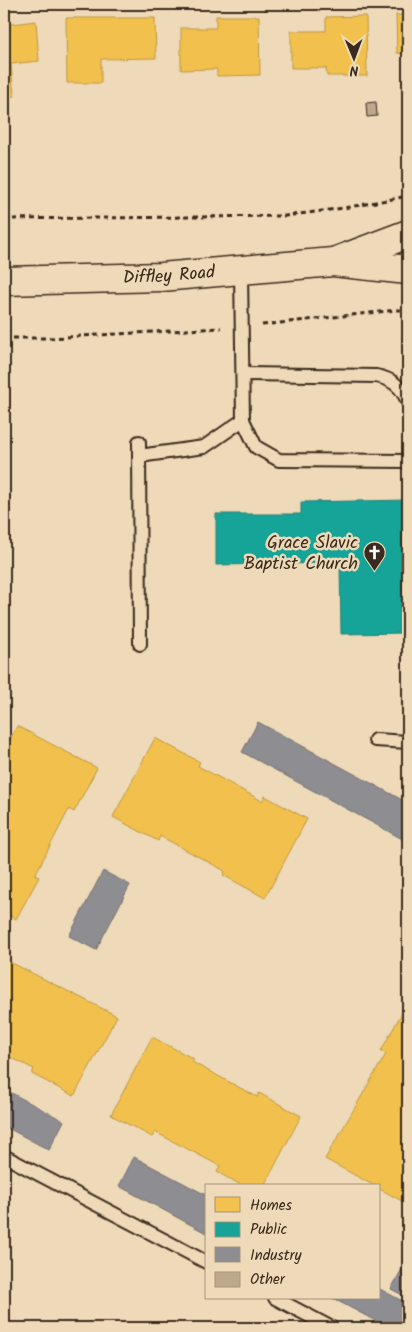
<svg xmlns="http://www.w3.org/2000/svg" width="412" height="1332" viewBox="0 0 412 1332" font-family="Kalam,sans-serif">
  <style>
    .homes { fill: #f2c14e; stroke: #bb9440 }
    .public { fill: #17a398; stroke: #227f73 }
    .industry { fill: #8d8d92; stroke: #746f6f }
    .building { fill: #bca98d; stroke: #3b2a1e }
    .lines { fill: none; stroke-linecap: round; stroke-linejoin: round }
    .lane-casing { stroke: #3b2a1e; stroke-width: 16 }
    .secondary-casing { stroke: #3b2a1e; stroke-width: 31 }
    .path { stroke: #3b2a1e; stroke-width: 3; stroke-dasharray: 5 4; stroke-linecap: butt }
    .lane { stroke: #eedab8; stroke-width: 12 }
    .secondary { stroke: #eedab8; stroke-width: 28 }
    .labels { text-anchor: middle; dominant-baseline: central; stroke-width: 5; stroke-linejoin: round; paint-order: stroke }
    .street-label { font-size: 18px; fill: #3b2a1e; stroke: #eedab8 }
    .poi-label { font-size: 18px; fill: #3b2a1e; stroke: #eedab8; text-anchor: end }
  </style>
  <rect width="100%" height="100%" fill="#eedab8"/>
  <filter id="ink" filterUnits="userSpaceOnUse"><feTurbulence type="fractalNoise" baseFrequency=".02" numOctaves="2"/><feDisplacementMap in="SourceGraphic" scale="10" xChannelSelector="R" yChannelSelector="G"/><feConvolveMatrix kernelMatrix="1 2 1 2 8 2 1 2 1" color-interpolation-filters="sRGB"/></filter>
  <g filter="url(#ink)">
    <g class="homes">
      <path d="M396 15H408V54L397 53Z"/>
      <path d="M216 16H259L260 75 217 76V69L181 70V28H216Z"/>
      <path d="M366 16 367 76H327L326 68H291V31H326V17Z"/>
      <path d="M66 18H155L156 58 101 59V83H67Z"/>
      <path d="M36 21 39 61 11 64 14 96 4 98V25Z"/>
      <path d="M17 726 97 768 74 812 69 809 35 875 39 877 16 919 4 913V752Z"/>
      <path d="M155 738 200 762 198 766 262 801 265 796 307 819 265 898 223 875 225 871 160 836 158 841 113 817Z"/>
      <path d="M4 959 117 1016 74 1096 32 1074 34 1069 4 1054Z"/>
      <path d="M404 1009 408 1011V1189L402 1201 378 1188V1186H375L325 1159 386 1054 381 1051Z"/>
      <path d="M152 1037 194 1059 192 1062 257 1097 259 1093 301 1116 264 1186H243L217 1172 220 1166 155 1132 152 1137 111 1115Z"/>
    </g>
    <path class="public" d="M408 500V633L341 634 340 563 216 565V514H301V502Z"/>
    <g class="industry">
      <path d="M258 722 408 803V837L406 841 242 752Z"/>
      <path d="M103 871 130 885 96 950 69 936Z"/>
      <path d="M4 1089 64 1121 49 1150 4 1126Z"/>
      <path d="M134 1157 206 1195V1233L119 1186Z"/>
      <path d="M408 1258V1298L391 1289Z"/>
      <path d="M378 1288 408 1304 407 1328H389L332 1298H378Z"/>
    </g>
    <path class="building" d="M376 102 377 116 367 117 366 103Z"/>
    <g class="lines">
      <defs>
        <g id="lane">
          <path d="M241 271 243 420 256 447 279 460 408 461"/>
          <path d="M243 374 376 376C392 379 401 386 408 402"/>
          <path d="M139 442 140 644"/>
          <path d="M139 456 204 447 243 420"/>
          <path d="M375 740 408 742"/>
          <path d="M4 1156 206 1262"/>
          <path d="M275 1298 332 1328"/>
        </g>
        <g id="secondary">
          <path d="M339 260 408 234"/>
          <path id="s1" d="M4 281 161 277 333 262 408 270"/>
        </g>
      </defs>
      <use href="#lane" class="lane-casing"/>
      <use href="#secondary" class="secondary-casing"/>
      <g class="path">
        <path d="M4 219 285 216 344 208 408 196"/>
        <path d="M262 325 396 310H408"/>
        <path d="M4 338H48L221 328"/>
      </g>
      <use href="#lane" class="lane"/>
      <use href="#secondary" class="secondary"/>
    </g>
  </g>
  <defs>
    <symbol id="church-pin" viewBox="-11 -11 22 30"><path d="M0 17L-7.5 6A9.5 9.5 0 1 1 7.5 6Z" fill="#3b2a1e" stroke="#eedab8"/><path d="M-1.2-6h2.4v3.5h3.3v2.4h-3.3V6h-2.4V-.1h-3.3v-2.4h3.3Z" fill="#fff"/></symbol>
  </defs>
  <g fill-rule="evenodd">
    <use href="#church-pin" x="362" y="540" width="25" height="34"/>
  </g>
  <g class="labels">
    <g class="street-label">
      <text stroke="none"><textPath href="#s1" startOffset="165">Diffley Road</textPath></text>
    </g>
    <g class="poi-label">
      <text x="358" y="543">Grace Slavic<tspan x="358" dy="21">Baptist Church</tspan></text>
    </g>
  </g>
  <rect width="412" height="1332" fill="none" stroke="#eedab8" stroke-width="20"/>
  <rect x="10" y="10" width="392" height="1312" fill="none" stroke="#3b2a1e" stroke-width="2" filter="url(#ink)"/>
  <rect x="205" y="1184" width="175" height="115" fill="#eedab8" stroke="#a6947a"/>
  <rect x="215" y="1197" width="25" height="15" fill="#f2c14e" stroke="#a6947a"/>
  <text x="250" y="1210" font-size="15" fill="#3b2a1e">Homes</text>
  <rect x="215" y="1222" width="25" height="15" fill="#17a398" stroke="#a6947a"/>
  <text x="250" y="1234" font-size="15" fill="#3b2a1e">Public</text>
  <rect x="215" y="1247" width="25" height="15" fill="#8d8d92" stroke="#a6947a"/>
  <text x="250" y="1260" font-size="15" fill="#3b2a1e">Industry</text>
  <rect x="215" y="1272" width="25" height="15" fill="#bca98d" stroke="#a6947a"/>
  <text x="250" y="1284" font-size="15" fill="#3b2a1e">Other</text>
  <g transform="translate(354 58) rotate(179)" stroke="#eedab8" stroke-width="4" paint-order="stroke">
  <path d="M0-4L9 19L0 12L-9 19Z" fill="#3b2a1e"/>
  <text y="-8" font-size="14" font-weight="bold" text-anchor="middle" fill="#3b2a1e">N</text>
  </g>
</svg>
